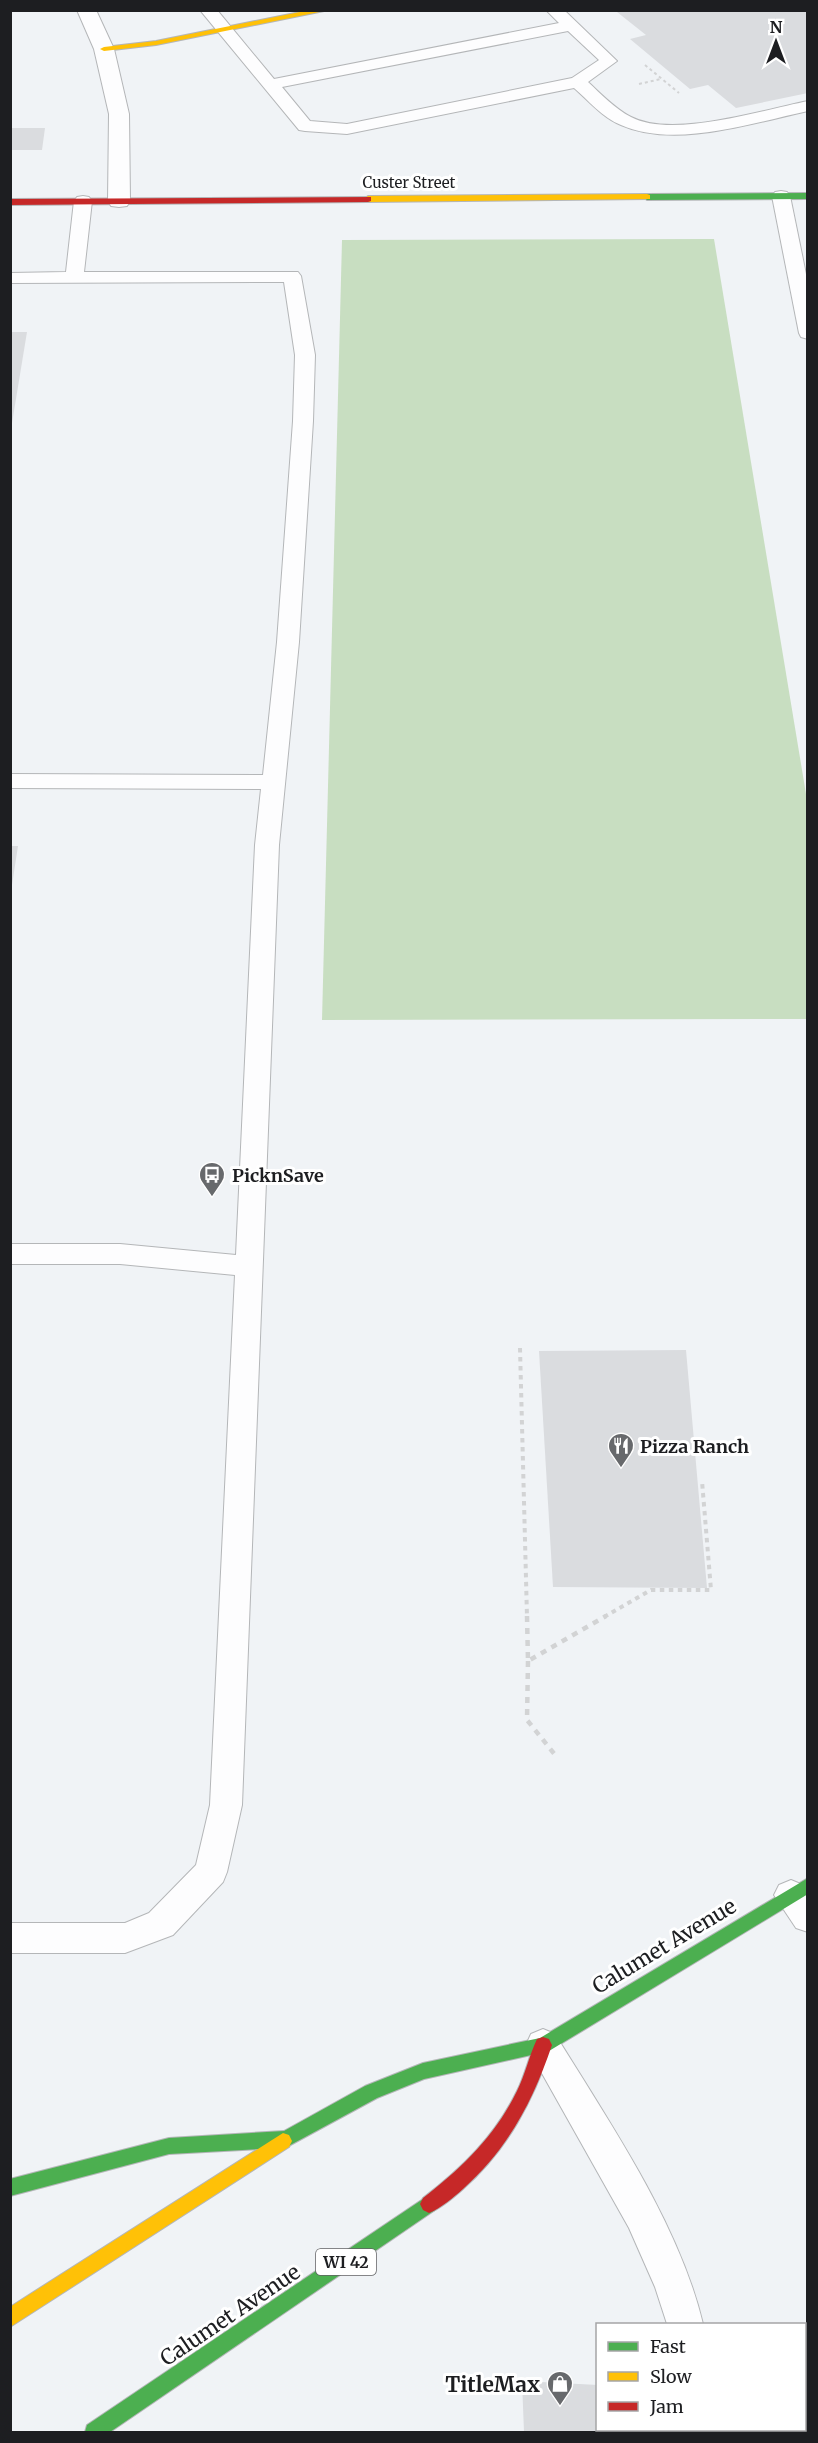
<svg xmlns="http://www.w3.org/2000/svg" width="818" height="2443" viewBox="0 0 818 2443" font-family="Merriweather,serif">
  <style>
    .green { fill: #c8dec1 }
    .building { fill: #dadcdf }
    .lines { fill: none; stroke-linecap: round; stroke-linejoin: round }
    .lane-casing { stroke: #b4b6b8; stroke-width: 2 }
    .street-casing { stroke: #b4b6b8; stroke-width: 2 }
    .fast-casing { stroke: #b4b6b8; stroke-width: 2 }
    .slow-casing { stroke: #b4b6b8; stroke-width: 2 }
    .jam-casing { stroke: #b4b6b8; stroke-width: 2 }
    .path-far2 { stroke: #d2d3d4; stroke-width: 2; stroke-dasharray: 3 3; stroke-linecap: butt }
    .path-far1 { stroke: #d2d3d4; stroke-width: 4; stroke-dasharray: 4.5 4.5; stroke-linecap: butt }
    .path { stroke: #d2d3d4; stroke-width: 4.5; stroke-dasharray: 6 6; stroke-linecap: butt }
    .lane { fill: #fdfdfe; fill-rule: evenodd }
    .street { fill: #fdfdfe; fill-rule: evenodd }
    .fast { fill: #4caf50; fill-rule: evenodd }
    .slow { fill: #ffc107; fill-rule: evenodd }
    .jam { fill: #c62828; fill-rule: evenodd }
    .labels { text-anchor: middle; dominant-baseline: central; stroke-width: 6; stroke-linejoin: round; paint-order: stroke }
    .far-street-label { font-size: 15px; fill: #1d1e21; stroke: #fff }
    .shield { fill: #fff; stroke: #616264; stroke-width: 1.5 }
    .shield-label { font-size: 16px; font-weight: bold; fill: #1d1e21 }
    .poi-label { font-size: 18px; font-weight: bold; fill: #1d1e21; stroke: #fff; text-anchor: start }
    .near-street-label { font-size: 21px; fill: #1d1e21; stroke: #fff }
    .near-poi-label { font-size: 21px; font-weight: bold; fill: #1d1e21; stroke: #fff; text-anchor: end }
  </style>
  <rect width="100%" height="100%" fill="#f0f3f6"/>
  <path class="green" d="M714 239 807 800V1019L322 1020 342 240Z"/>
  <g class="building">
    <path d="M623 10H808V93L736 108 708 85 690 89 630 39 646 35 617 12Z"/>
    <path d="M10 128H45L42 150H10Z"/>
    <path d="M10 332H27L12 423H10Z"/>
    <path d="M10 846H18L12 885H10Z"/>
    <path d="M686 1350 707 1588 553 1587 539 1351Z"/>
    <path d="M522 2381 598 2385V2430H658V2432H524Z"/>
  </g>
  <g class="lines">
    <defs>
      <g id="lane">
        <path d="M200 10H217L274 79 559 23 546 10H564L617 61 588 82C601 94 615 109 631 117 672 139 763 110 808 101V111C752 123 675 149 621 125 603 118 588 100 574 88L347 134 305 131 299 130ZM568 31 599 60 572 78 347 124 310 121 282 87Z"/>
        <path d="M781 191 787 192 790 196 808 284V339L801 337 799 333 772 196 775 192Z"/>
        <path d="M83 196 89 197 92 201 84 272H298L301 276 315 355 313 421 299 642 279 845 242 1805 227 1872 223 1882 173 1935 125 1953H10V1923H125L149 1913 196 1865 210 1805 235 1275 120 1264H10V1244H120L236 1255 255 845 261 789 10 788V774L263 775 277 642 293 421 295 355 284 282 10 283V273L66 272 74 201 77 197Z"/>
        <path d="M791 1880 803 1885 808 1891V1932L796 1928 774 1895 779 1885Z"/>
        <path d="M543 2029 555 2034C609 2122 679 2223 703 2324H667L655 2287 629 2228 526 2045 531 2034Z"/>
        <path d="M680 2430H718L719 2432H681Z"/>
      </g>
      <path id="street" d="M77 10H96L114 49 129 114 130 201 127 206 119 207 111 206 108 201 109 114 94 49Z"/>
      <g id="fast">
        <path d="M808 193V199L647 200 643 197 647 194Z"/>
        <path d="M808 1878V1894L549 2051 424 2079 377 2098 283 2149 279 2148 169 2154 10 2196V2179L169 2138 284 2131 365 2086 423 2063 540 2038Z"/>
        <path d="M429 2195 435 2198 438 2204 435 2210 110 2432H85L87 2425Z"/>
      </g>
      <g id="slow">
        <path d="M310 10H329L156 45 104 51 100 49 104 47 156 41Z"/>
        <path d="M647 194 650 195V199L368 202 364 199 368 196Z"/>
        <path d="M283 2133 289 2135 292 2141 289 2147 10 2327V2307Z"/>
      </g>
      <g id="jam">
        <path d="M371 197V201L368 202 10 205V199Z"/>
        <path d="M543 2037 549 2039 552 2045C533 2101 508 2149 463 2189 453 2198 441 2208 429 2213L423 2210 420 2204 423 2198C462 2168 495 2136 517 2091 525 2075 529 2056 537 2039Z"/>
      </g>
    </defs>
    <use href="#lane" class="lane-casing"/>
    <use href="#street" class="street-casing"/>
    <use href="#fast" class="fast-casing"/>
    <use href="#slow" class="slow-casing"/>
    <use href="#jam" class="jam-casing"/>
    <g class="path-far2">
      <path d="M645 65 679 93"/>
      <path d="M639 84 661 79"/>
    </g>
    <g class="path-far1">
      <path d="M520 1348 527 1617"/>
      <path d="M604 1617 651 1590H711L702 1481"/>
    </g>
    <g class="path">
      <path d="M527 1616 528 1661 606 1616"/>
      <path d="M528 1661 527 1720 556 1756"/>
    </g>
    <use href="#lane" class="lane"/>
    <use href="#street" class="street"/>
    <use href="#fast" class="fast"/>
    <use href="#slow" class="slow"/>
    <use href="#jam" class="jam"/>
  </g>
  <defs>
    <symbol id="bus-pin" viewBox="-11 -11 22 30"><path d="M0 17L-7.5 6A9.5 9.5 0 1 1 7.5 6Z" fill="#67696c" stroke="#fff"/><path d="M-5-6H5V4H4V6H2V4H-2V6H-4V4H-5ZM-3.5-4V0h7V-4ZM-3.5 1.2v1.5H-2V1.2ZM2 1.2v1.5H3.5V1.2Z" fill="#fff"/></symbol>
    <symbol id="restaurant-pin" viewBox="-11 -11 22 30"><path d="M0 17L-7.5 6A9.5 9.5 0 1 1 7.5 6Z" fill="#67696c" stroke="#fff"/><path d="M-5-6h1v4h1v-4h1v4h1v-4h1v5L-1.5 .5V6h-2V.5L-5-1ZM5-6V6H3V1.5H1.5Q1.5-4 5-6Z" fill="#fff"/></symbol>
    <symbol id="shop-pin" viewBox="-11 -11 22 30"><path d="M0 17L-7.5 6A9.5 9.5 0 1 1 7.5 6Z" fill="#67696c" stroke="#fff"/><path d="M-5-2.5h2.3a2.7 3.5 0 0 1 5.4 0H5L5.5 6h-11ZM-1.5-2.5h3a1.5 2.3 0 0 0-3 0Z" fill="#fff"/></symbol>
  </defs>
  <g fill-rule="evenodd">
    <use href="#bus-pin" x="197" y="1160" width="30" height="40"/>
    <use href="#restaurant-pin" x="606" y="1431" width="30" height="40"/>
    <use href="#shop-pin" x="545" y="2369" width="30" height="40"/>
  </g>
  <g class="labels">
    <g class="far-street-label">
      <text x="409" y="182">Custer Street</text>
    </g>
    <rect class="shield" x="316" y="2249" width="60" height="26" rx="4.5"/>
    <g class="shield-label">
      <text x="346" y="2262">WI 42</text>
    </g>
    <g class="poi-label">
      <text x="232" y="1175">PicknSave</text>
      <text x="640" y="1446">Pizza Ranch</text>
    </g>
    <g class="near-street-label">
      <text transform="translate(664 1946) rotate(-31)">Calumet Avenue</text>
      <text transform="translate(230 2315) rotate(-34)">Calumet Avenue</text>
    </g>
    <g class="near-poi-label">
      <text x="540" y="2384">TitleMax</text>
    </g>
  </g>
  <rect width="818" height="2443" fill="none" stroke="#1d1e21" stroke-width="24"/>
  <rect x="596" y="2323" width="210" height="108" fill="#ffffff" stroke="#a5a5a6" stroke-width="1.5"/>
  <rect x="608" y="2342" width="30" height="9" fill="#4caf50" stroke="#a5a5a6" stroke-width="1.5"/>
  <text x="650" y="2353" font-size="18" fill="#1d1e21">Fast</text>
  <rect x="608" y="2372" width="30" height="9" fill="#ffc107" stroke="#a5a5a6" stroke-width="1.5"/>
  <text x="650" y="2383" font-size="18" fill="#1d1e21">Slow</text>
  <rect x="608" y="2402" width="30" height="9" fill="#c62828" stroke="#a5a5a6" stroke-width="1.5"/>
  <text x="650" y="2413" font-size="18" fill="#1d1e21">Jam</text>
  <g transform="translate(776 42)" stroke="#ffffff" stroke-width="4.5" paint-order="stroke">
  <path d="M0-4.5L10 22L0 15L-10 22Z" fill="#1d1e21"/>
  <text y="-9" font-size="16" font-weight="bold" text-anchor="middle" fill="#1d1e21">N</text>
  </g>
</svg>
